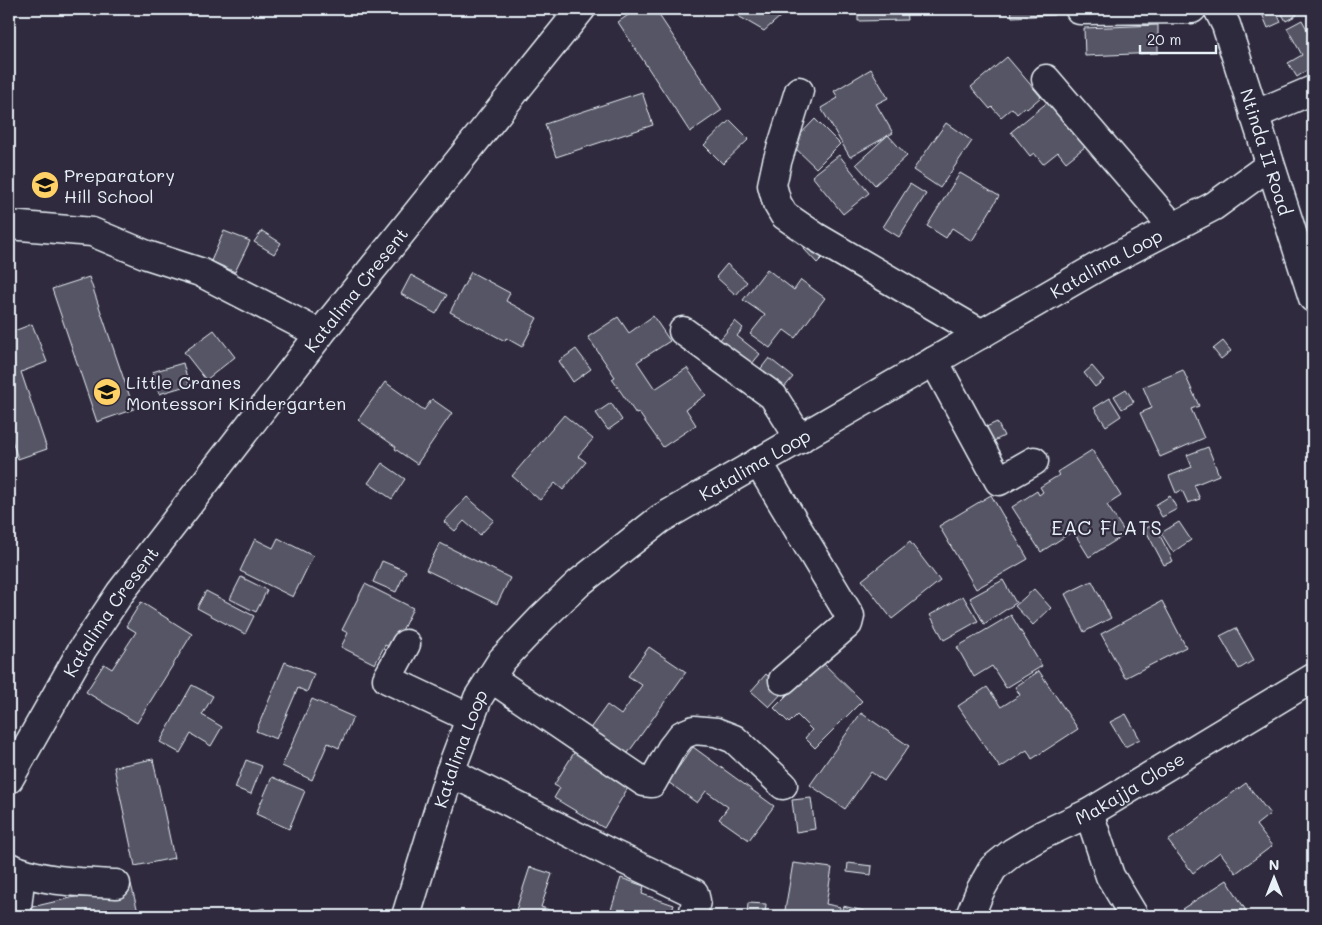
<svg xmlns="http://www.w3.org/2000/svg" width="1322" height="925" viewBox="0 0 1322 925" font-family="Mali,sans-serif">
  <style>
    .building { fill: #575565; stroke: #e8f1f8 }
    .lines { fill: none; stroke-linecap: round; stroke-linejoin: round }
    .minor-casing { stroke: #e8f1f8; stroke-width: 31 }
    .minor { stroke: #2f2a3d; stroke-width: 28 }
    .labels { text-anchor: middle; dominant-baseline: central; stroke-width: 4.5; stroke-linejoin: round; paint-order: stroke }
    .street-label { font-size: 18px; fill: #e8f1f8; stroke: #2f2a3d }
    .poi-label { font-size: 18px; fill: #e8f1f8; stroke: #2f2a3d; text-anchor: start }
    .quarter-label { font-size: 20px; letter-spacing: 1px; fill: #e8f1f8; stroke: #2f2a3d }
  </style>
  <rect width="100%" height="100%" fill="#2f2a3d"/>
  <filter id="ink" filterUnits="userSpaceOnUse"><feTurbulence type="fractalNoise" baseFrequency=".02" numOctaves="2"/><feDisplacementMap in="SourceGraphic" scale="10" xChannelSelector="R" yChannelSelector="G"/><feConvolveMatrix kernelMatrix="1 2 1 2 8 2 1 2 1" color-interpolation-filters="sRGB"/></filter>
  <g filter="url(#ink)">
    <g class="building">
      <path d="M637 9H655L722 110 690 132 618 22Z"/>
      <path d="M726 9H781V16L764 31Z"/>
      <path d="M854 9H906L907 20 858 21V9Z"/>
      <path d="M1011 9H1053L1054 15 1012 17Z"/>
      <path d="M1260 9H1275L1281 22 1268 28Z"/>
      <path d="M1279 9H1293L1297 15 1286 21Z"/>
      <path d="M1302 20 1313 40V66L1297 77 1288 63 1302 55 1287 28Z"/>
      <path d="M1158 25V53L1085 56 1084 28Z"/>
      <path d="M1007 57 1041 97 1027 109 1025 107 1017 114 1012 108 1001 117 992 107 990 109 971 87Z"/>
      <path d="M871 69 888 98 876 104 893 133 850 157 821 108 838 98 834 91Z"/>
      <path d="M642 92 653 125 556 157 545 124Z"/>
      <path d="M1049 101 1086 146 1066 162 1058 152 1043 164 1034 153 1030 156 1011 132Z"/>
      <path d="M815 119 840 144 816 168 791 144Z"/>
      <path d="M730 120 749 139 723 164 704 145Z"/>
      <path d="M946 123 972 141 940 188 913 170Z"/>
      <path d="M888 135 907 156 875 185 856 164Z"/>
      <path d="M839 155 869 193 843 214 812 176Z"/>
      <path d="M960 173 999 196 972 241 952 228 946 238 927 226Z"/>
      <path d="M910 184 926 194 899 237 883 227Z"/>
      <path d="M224 231 250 241 235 272 211 261Z"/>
      <path d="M262 231 281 243 274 254 254 242Z"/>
      <path d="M815 239 828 252 817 263 804 249Z"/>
      <path d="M727 264 747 282 736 295 716 277Z"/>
      <path d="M767 269 794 290 801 280 825 298 795 338 784 330 770 348 750 334 765 315 743 300Z"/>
      <path d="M471 272 510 293 506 301 537 318 522 347 506 338 505 341 450 312Z"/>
      <path d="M411 275 447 295 436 314 401 294Z"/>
      <path d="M89 277 134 409 97 422 52 289Z"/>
      <path d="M653 316 670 341 637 362 655 389 687 368 706 395 686 409 696 425 663 447 639 413 636 414 612 379 615 377 588 337 618 317 629 333Z"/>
      <path d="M735 321 743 328 737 336 760 354 751 365 719 341Z"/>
      <path d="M32 324 47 362 21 372 47 449 18 459 9 431V333Z"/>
      <path d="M214 330 235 357 206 380 184 352Z"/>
      <path d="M1223 341 1231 351 1221 359 1213 349Z"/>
      <path d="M576 349 591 369 573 382 559 361Z"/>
      <path d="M769 358 793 377 783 389 759 371Z"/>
      <path d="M183 363 189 385 159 394 152 372Z"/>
      <path d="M1092 366 1104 380 1095 387 1084 373Z"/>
      <path d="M1183 370 1199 406 1191 409 1204 438 1160 457 1140 413 1152 408 1143 387Z"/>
      <path d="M385 382 424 410 432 399 452 413 417 464 395 449 396 447 358 420Z"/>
      <path d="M1126 389 1134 402 1122 409 1114 396Z"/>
      <path d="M1110 398 1121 416 1106 426 1094 408Z"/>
      <path d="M611 403 622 420 608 430 596 413Z"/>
      <path d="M564 415 593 439 578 456 586 462 563 490 555 483 540 500 512 476Z"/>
      <path d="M997 422 1004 436 992 442 984 428Z"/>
      <path d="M1208 447 1219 475 1194 485 1200 499 1188 503 1182 490 1176 493 1169 476 1192 467 1187 455Z"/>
      <path d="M1092 450 1121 496 1107 505 1126 534 1089 557 1073 531 1041 552 1012 507 1037 491 1039 495 1043 492 1040 487 1059 475 1057 472Z"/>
      <path d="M382 463 405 479 392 499 368 483Z"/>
      <path d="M991 495 1028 559 976 589 939 526Z"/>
      <path d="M1170 496 1177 509 1162 517 1155 505Z"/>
      <path d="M467 497 494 520 480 535 464 521 455 531 444 522Z"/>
      <path d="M1179 522 1191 540 1173 552 1161 533Z"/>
      <path d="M1154 524 1173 561 1164 565 1145 529Z"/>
      <path d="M278 538 313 556 293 597 240 571 255 539 273 548Z"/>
      <path d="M910 542 940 581 892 619 862 580Z"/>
      <path d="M440 543 510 578 497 604 426 570Z"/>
      <path d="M382 561 406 571 396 592 373 582Z"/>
      <path d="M241 577 267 590 256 612 230 599Z"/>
      <path d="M1003 580 1016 603 984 624 970 598Z"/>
      <path d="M1092 581 1111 618 1084 632 1065 594Z"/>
      <path d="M365 584 413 608 393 649 385 645 375 664 341 647 348 633 342 630Z"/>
      <path d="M1034 589 1051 608 1033 625 1015 606Z"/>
      <path d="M206 591 254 616 245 634 197 608Z"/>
      <path d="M963 596 978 621 944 640 930 615Z"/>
      <path d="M1162 601 1186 647 1125 678 1101 634Z"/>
      <path d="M141 602 192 634 137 723 86 692 104 664 112 669 136 632 126 626Z"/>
      <path d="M1011 615 1042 666 1006 688 992 666 974 677 957 647Z"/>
      <path d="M1236 628 1254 660 1239 669 1220 636Z"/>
      <path d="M649 647 686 672 623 760 586 734 607 705 621 715 642 685 628 676Z"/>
      <path d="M821 661 862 701 815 748 805 738 812 730 797 715 789 723 774 708Z"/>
      <path d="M285 662 314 674 307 692 298 688 276 739 256 731Z"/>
      <path d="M1039 671 1078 729 1032 759 1027 750 1000 768 958 706 987 687 1001 707 1020 695 1015 687Z"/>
      <path d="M766 674 784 691 769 707 751 691Z"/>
      <path d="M192 685 213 696 202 715 222 727 211 746 191 734 180 753 160 742Z"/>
      <path d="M312 699 353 717 339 748 328 743 312 780 282 766Z"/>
      <path d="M861 713 909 746 884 781 871 772 845 809 810 785Z"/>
      <path d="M1126 714 1140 739 1125 747 1110 722Z"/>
      <path d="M693 747 774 806 749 840 719 819 728 807 706 791 697 803 668 782Z"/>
      <path d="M577 748 632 781 604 828 554 798 560 788 554 785Z"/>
      <path d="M153 759 174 858 135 866 114 767Z"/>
      <path d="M246 760 262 766 251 794 235 788Z"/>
      <path d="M272 777 305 791 289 829 256 814Z"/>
      <path d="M1246 783 1270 814 1256 825 1272 846 1236 873 1220 852 1193 873 1168 841Z"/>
      <path d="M811 798 815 829 796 832 792 800Z"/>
      <path d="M793 863 832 868 826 904 840 907 839 916H784Z"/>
      <path d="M848 863 872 866 871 875 847 872Z"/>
      <path d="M530 867 552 874 541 907 568 916H514Z"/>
      <path d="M621 878 644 886 642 894 674 905 670 916H609Z"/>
      <path d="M1227 880 1248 914 1244 916H1187L1182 909Z"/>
      <path d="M131 884 139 916H34L32 907Z"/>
      <path d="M748 903 766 904 765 916H747Z"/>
      <path d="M843 906 864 911 863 916H841Z"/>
      <path d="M265 908 267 916H228Z"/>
    </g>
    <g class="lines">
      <defs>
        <g id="minor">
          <path d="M1080 9V10L1192 9"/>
          <path id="s1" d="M1218 9 1226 25 1313 298"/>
          <path d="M1046 79 1173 227"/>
          <path d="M799 91 777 162 772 185 777 203 784 215 816 237 982 334"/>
          <path d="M1254 115 1313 90"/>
          <path d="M9 225 92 232 147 255 200 272 320 334"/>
          <path d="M683 331 773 396 800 439"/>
          <path d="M934 361 999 481 1034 461"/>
          <path d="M758 462 850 616 848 624 783 680"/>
          <path d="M406 644 387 679 470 718"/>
          <path d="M491 678 644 782 652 783 671 749 682 735 694 730 716 732 734 739 783 785"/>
          <path d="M450 772 608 852 694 893 696 901 693 916"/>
          <path id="s2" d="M9 779 82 650 120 593 320 334 581 9"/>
          <path d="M1089 813 1110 876 1134 916"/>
          <path d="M9 867C43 882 79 882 116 884"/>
          <path d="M16 916 21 873"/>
          <path id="s3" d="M406 916 450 772 478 698 502 660 542 618 580 582 660 519 1099 266 1214 206 1270 165"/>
          <path id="s4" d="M970 916 980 891 993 868 1013 852 1042 835 1089 813 1313 678"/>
        </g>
      </defs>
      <use href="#minor" class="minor-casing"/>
      <use href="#minor" class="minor"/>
    </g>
  </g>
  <defs>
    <symbol id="school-disc" viewBox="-11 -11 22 22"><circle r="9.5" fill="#ffd166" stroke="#2f2a3d"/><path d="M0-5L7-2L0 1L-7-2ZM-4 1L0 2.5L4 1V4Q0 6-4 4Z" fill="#111"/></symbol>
  </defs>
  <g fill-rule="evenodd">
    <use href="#school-disc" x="29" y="169" width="32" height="32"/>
    <use href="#school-disc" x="91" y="376" width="32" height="32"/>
  </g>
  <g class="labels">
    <g class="street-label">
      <text stroke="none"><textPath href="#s1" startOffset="151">Ntinda II Road</textPath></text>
      <text stroke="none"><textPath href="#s3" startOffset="1001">Katalima Loop</textPath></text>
      <text stroke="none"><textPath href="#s2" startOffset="601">Katalima Cresent</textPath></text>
      <text stroke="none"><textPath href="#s3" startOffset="596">Katalima Loop</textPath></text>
      <text stroke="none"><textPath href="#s2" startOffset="196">Katalima Cresent</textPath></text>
      <text stroke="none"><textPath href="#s3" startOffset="176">Katalima Loop</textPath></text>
      <text stroke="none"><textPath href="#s4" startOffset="212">Makajja Close</textPath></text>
    </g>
    <g class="poi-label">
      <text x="64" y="175">Preparatory<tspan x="64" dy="21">Hill School</tspan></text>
      <text x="126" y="382">Little Cranes<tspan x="126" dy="21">Montessori Kindergarten</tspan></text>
    </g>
    <g class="quarter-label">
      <text x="1107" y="527">EAC FLATS</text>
    </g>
  </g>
  <rect width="1322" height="925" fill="none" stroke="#2f2a3d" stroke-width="30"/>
  <rect x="15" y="15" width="1292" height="895" fill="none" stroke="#e8f1f8" stroke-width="2" filter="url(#ink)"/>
  <g transform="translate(1274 878)" stroke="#2f2a3d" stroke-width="4" paint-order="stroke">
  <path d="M0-4L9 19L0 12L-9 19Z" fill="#e8f1f8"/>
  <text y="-8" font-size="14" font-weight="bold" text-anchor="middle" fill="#e8f1f8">N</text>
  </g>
  <path d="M1140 45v8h76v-8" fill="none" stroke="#e8f1f8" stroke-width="2.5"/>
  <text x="1147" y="45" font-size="15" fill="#e8f1f8" stroke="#2f2a3d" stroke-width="4" paint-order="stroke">20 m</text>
</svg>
